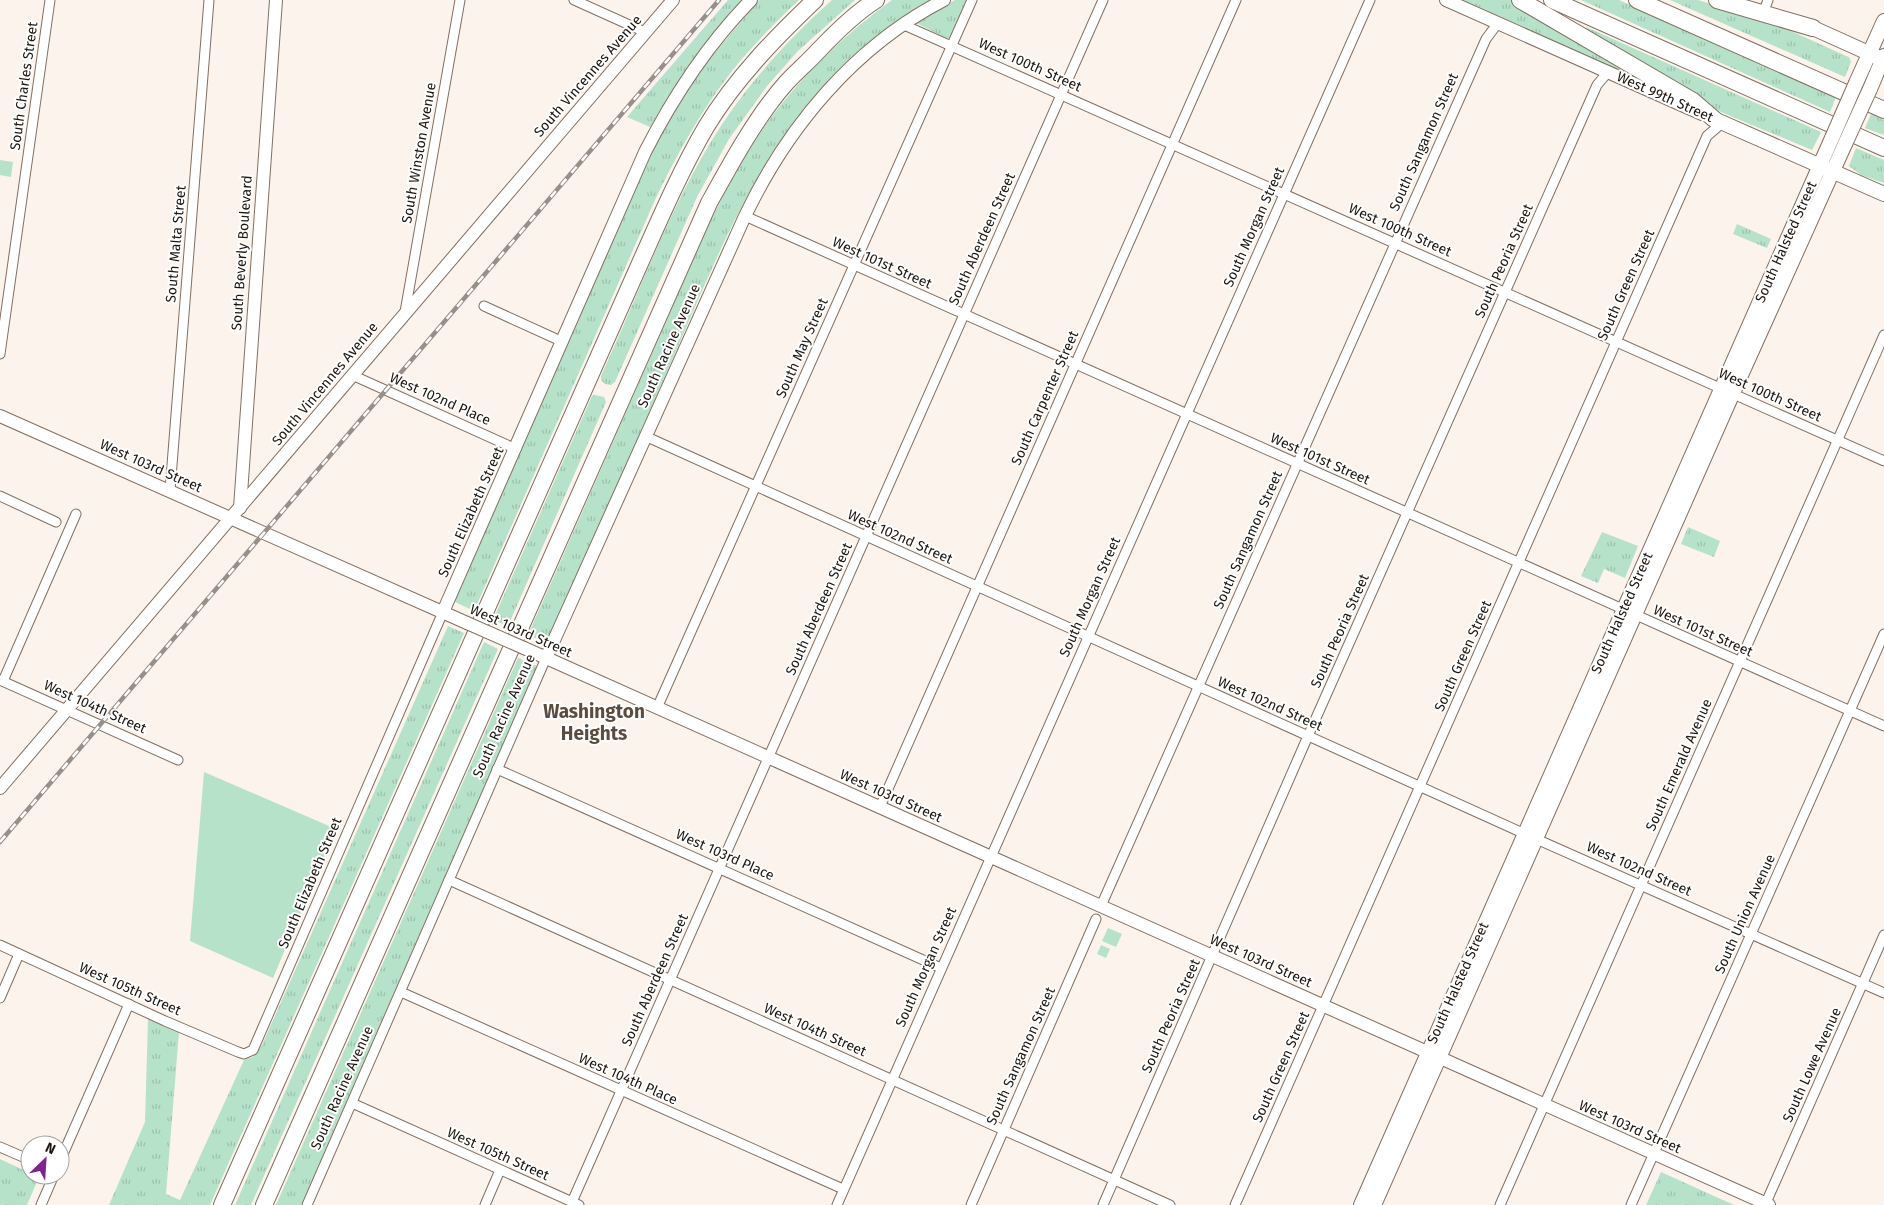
<svg xmlns="http://www.w3.org/2000/svg" width="1884" height="1205" viewBox="0 0 1884 1205" font-family="'Fira Sans',sans-serif">
  <style>
    .grass { fill: url(#grass-tufts) }
    .park { fill: #b6e2ca }
    .lines { fill: none; stroke-linecap: round; stroke-linejoin: round }
    .street-casing { stroke: #836f61; stroke-width: 11 }
    .secondary-casing { stroke: #836f61; stroke-width: 14 }
    .primary-casing { stroke: #836f61; stroke-width: 16 }
    .highway-casing { stroke: #836f61; stroke-width: 18 }
    .street { stroke: #fff; stroke-width: 9 }
    .secondary { stroke: #fff; stroke-width: 12 }
    .primary { stroke: #fff; stroke-width: 14 }
    .highway { stroke: #fff; stroke-width: 16 }
    .rail-casing { stroke: #978f88; stroke-width: 4.5 }
    .rail { stroke: #fff; stroke-width: 2.5; stroke-dasharray: 8; stroke-linecap: butt }
    .secondary-bridge-casing { stroke: #836f61; stroke-width: 14; stroke-linecap: butt }
    .primary-bridge-casing { stroke: #836f61; stroke-width: 16; stroke-linecap: butt }
    .secondary-bridge { stroke: #fff; stroke-width: 12 }
    .primary-bridge { stroke: #fff; stroke-width: 14 }
    .labels { text-anchor: middle; dominant-baseline: central; stroke-width: 4; stroke-linejoin: round; paint-order: stroke }
    .street-label { font-size: 14px; fill: #1d1610; stroke: #fff }
    .district-label { font-size: 19px; font-weight: bold; fill: #5d4b3e; stroke: #fff }
  </style>
  <defs>
    <pattern id="grass-tufts" width="24" height="20" patternUnits="userSpaceOnUse" patternTransform="scale(1.25)"><rect width="24" height="20" fill="#b6e2ca"/><path d="M3 7l-1-3M5 7V3M7 7l1-3M15 17l-1-3M17 17v-4M19 17l1-3" fill="none" stroke="#9cc1ac"/></pattern>
  </defs>
  <rect width="100%" height="100%" fill="#fcf3ec"/>
  <g class="grass">
    <path d="M728 0H743C706 42 678 79 650 127L627 117Z"/>
    <path d="M759 0H799C781 17 764 34 748 52 709 96 680 148 655 200L474 611 453 601 628 205 661 133 673 111 702 68Z"/>
    <path d="M832 0H855L798 51 767 86 729 139 697 197 615 382 611 385 605 384 601 380V376C636 300 666 217 709 145 742 90 784 43 832 0Z"/>
    <path d="M892 0H930C779 87 732 223 666 374 626 464 587 553 547 643L528 635C568 545 607 455 647 365 676 301 701 234 736 172 774 103 829 46 892 0Z"/>
    <path d="M955 0H967L950 38H946L916 23Z"/>
    <path d="M1463 0H1511L1651 81 1650 84Z"/>
    <path d="M1581 0H1619L1836 97 1830 112Z"/>
    <path d="M1670 0H1698L1752 17 1789 30 1846 56 1849 57 1851 62 1845 77Z"/>
    <path d="M1586 27 1821 132 1812 150 1721 112 1584 33Z"/>
    <path d="M1871 114 1884 120V135L1865 128Z"/>
    <path d="M1856 148 1884 160V183L1861 175 1849 166Z"/>
    <path d="M1737 224 1771 239 1767 248 1733 234Z"/>
    <path d="M594 395 604 397 606 402 508 626 493 620 592 396Z"/>
    <path d="M1688 527 1720 541 1714 557 1681 544Z"/>
    <path d="M1602 532 1638 546 1625 578 1604 569 1598 583 1581 576Z"/>
    <path d="M448 626 464 633 210 1205H109L145 1122 148 1019 179 1032 166 1194 180 1200 244 1060 253 1057 262 1045Z"/>
    <path d="M484 642 498 649 251 1205H235Z"/>
    <path d="M518 658 537 666 301 1205H276Z"/>
    <path d="M0 1159 30 1173V1175L39 1177 27 1205H0Z"/>
    <path d="M1661 1172 1734 1205H1646Z"/>
  </g>
  <g class="park">
    <path d="M0 160 13 162 11 177 0 175Z"/>
    <path d="M204 772 336 829 273 978 190 941Z"/>
    <path d="M1108 928 1122 934 1116 947 1102 941Z"/>
    <path d="M1101 945 1110 949 1106 958 1097 954Z"/>
  </g>
  <g class="lines">
    <defs>
      <g id="street">
        <path d="M574 0 645 32"/>
        <path d="M1765 8 1768 0"/>
        <path d="M904 25 1884 461"/>
        <path d="M745 216 1884 726"/>
        <path d="M484 306 563 342"/>
        <path d="M405 312 460 0"/>
        <path d="M0 354 50 0"/>
        <path d="M352 375 516 449"/>
        <path d="M645 436 1525 834 1884 993"/>
        <path d="M170 490 209 0"/>
        <path d="M0 496 56 522"/>
        <path d="M0 680 178 760"/>
        <path d="M3 681 76 514"/>
        <path d="M657 708 972 0"/>
        <path d="M497 769 941 968"/>
        <path d="M880 807 1236 0"/>
        <path d="M449 880 1170 1205"/>
        <path d="M1101 906 1486 39 1498 23"/>
        <path d="M0 945 165 1021 238 1052 244 1054 253 1050 443 612"/>
        <path d="M401 992 843 1189"/>
        <path d="M0 998 19 954"/>
        <path d="M352 1103 579 1205"/>
        <path d="M0 1147 30 1160"/>
        <path d="M60 1161 129 1004"/>
        <path d="M572 1202 1103 0"/>
        <path d="M41 1205 54 1175"/>
        <path d="M307 1205 546 658"/>
        <path d="M485 1205 500 1170"/>
        <path d="M837 1205 1370 0"/>
        <path d="M971 1205 1096 919"/>
        <path d="M1103 1205 1308 736 1597 85 1608 72"/>
        <path d="M1235 1205 1707 136 1722 123"/>
        <path d="M1500 1205 1884 335"/>
        <path d="M1631 1205 1884 634"/>
        <path d="M1765 1205 1884 935"/>
      </g>
      <g id="secondary">
        <path d="M1446 0 1702 114"/>
        <path d="M0 416 467 623"/>
        <path d="M240 508 276 0"/>
        <path d="M443 612 645 152C673 97 708 44 751 0"/>
        <path d="M524 648 1769 1205"/>
        <path d="M546 658 745 216C788 126 855 46 944 0"/>
        <path d="M0 788 673 0"/>
      </g>
      <g id="primary">
        <path d="M1813 28 1884 60"/>
        <path d="M1856 83 1884 21"/>
        <path d="M1870 89 1884 56"/>
        <path d="M1714 119 1884 194"/>
        <path d="M1361 1205 1832 138"/>
        <path d="M1374 1205 1728 404 1845 144"/>
      </g>
      <g id="highway">
        <path d="M1520 0 1693 101 1714 119"/>
        <path d="M1552 0 1884 148"/>
        <path d="M1637 0 1884 110"/>
        <path d="M1717 0 1813 28"/>
        <path d="M222 1205 641 261C661 216 681 170 706 127 735 79 775 38 815 0"/>
        <path d="M264 1205 709 203C731 163 756 117 786 83 796 72 808 62 818 51 836 32 854 14 876 0"/>
      </g>
    </defs>
    <use href="#street" class="street-casing"/>
    <use href="#secondary" class="secondary-casing"/>
    <use href="#primary" class="primary-casing"/>
    <use href="#highway" class="highway-casing"/>
    <use href="#street" class="street"/>
    <use href="#secondary" class="secondary"/>
    <use href="#primary" class="primary"/>
    <use href="#highway" class="highway"/>
    <defs>
      <path id="rail" d="M0 842 719 0"/>
    </defs>
    <use href="#rail" class="rail-casing"/>
    <use href="#rail" class="rail"/>
    <defs>
      <path id="secondary-bridge" d="M467 623 524 648"/>
      <g id="primary-bridge">
        <path d="M1832 138 1856 83"/>
        <path d="M1845 144 1870 89"/>
      </g>
    </defs>
    <use href="#secondary-bridge" class="secondary-bridge-casing"/>
    <use href="#primary-bridge" class="primary-bridge-casing"/>
    <use href="#secondary-bridge" class="secondary-bridge"/>
    <use href="#primary-bridge" class="primary-bridge"/>
  </g>
  <g class="labels">
    <g class="street-label">
      <text transform="translate(1030 65) rotate(24)">West 100th Street</text>
      <text transform="translate(588 76) rotate(-49)">South Vincennes Avenue</text>
      <text transform="translate(24 86) rotate(-82)">South Charles Street</text>
      <text transform="translate(1665 97) rotate(24)">West 99th Street</text>
      <text transform="translate(1424 142) rotate(-66)">South Sangamon Street</text>
      <text transform="translate(419 153) rotate(-80)">South Winston Avenue</text>
      <text transform="translate(1254 227) rotate(-66)">South Morgan Street</text>
      <text transform="translate(1400 230) rotate(24)">West 100th Street</text>
      <text transform="translate(982 239) rotate(-66)">South Aberdeen Street</text>
      <text transform="translate(1786 242) rotate(-66)">South Halsted Street</text>
      <text transform="translate(176 244) rotate(-85)">South Malta Street</text>
      <text transform="translate(242 253) rotate(-86)">South Beverly Boulevard</text>
      <text transform="translate(1504 261) rotate(-66)">South Peoria Street</text>
      <text transform="translate(882 263) rotate(24)">West 101st Street</text>
      <text transform="translate(1626 285) rotate(-66)">South Green Street</text>
      <text transform="translate(669 346) rotate(-66)">South Racine Avenue</text>
      <text transform="translate(802 348) rotate(-66)">South May Street</text>
      <text transform="translate(325 384) rotate(-50)">South Vincennes Avenue</text>
      <text transform="translate(1770 395) rotate(24)">West 100th Street</text>
      <text transform="translate(1045 398) rotate(-66)">South Carpenter Street</text>
      <text transform="translate(440 399) rotate(24)">West 102nd Place</text>
      <text transform="translate(1320 459) rotate(24)">West 101st Street</text>
      <text transform="translate(151 466) rotate(24)">West 103rd Street</text>
      <text transform="translate(471 512) rotate(-66)">South Elizabeth Street</text>
      <text transform="translate(900 537) rotate(24)">West 102nd Street</text>
      <text transform="translate(1248 540) rotate(-66)">South Sangamon Street</text>
      <text transform="translate(1090 597) rotate(-66)">South Morgan Street</text>
      <text transform="translate(819 609) rotate(-66)">South Aberdeen Street</text>
      <text transform="translate(1622 613) rotate(-66)">South Halsted Street</text>
      <text transform="translate(521 631) rotate(24)">West 103rd Street</text>
      <text transform="translate(1340 631) rotate(-66)">South Peoria Street</text>
      <text transform="translate(1703 631) rotate(24)">West 101st Street</text>
      <text transform="translate(1463 656) rotate(-66)">South Green Street</text>
      <text transform="translate(1270 704) rotate(24)">West 102nd Street</text>
      <text transform="translate(95 707) rotate(24)">West 104th Street</text>
      <text transform="translate(504 716) rotate(-66)">South Racine Avenue</text>
      <text transform="translate(1679 765) rotate(-66)">South Emerald Avenue</text>
      <text transform="translate(891 796) rotate(24)">West 103rd Street</text>
      <text transform="translate(725 855) rotate(24)">West 103rd Place</text>
      <text transform="translate(1639 869) rotate(24)">West 102nd Street</text>
      <text transform="translate(310 883) rotate(-67)">South Elizabeth Street</text>
      <text transform="translate(1745 914) rotate(-66)">South Union Avenue</text>
      <text transform="translate(1261 961) rotate(24)">West 103rd Street</text>
      <text transform="translate(926 967) rotate(-66)">South Morgan Street</text>
      <text transform="translate(655 980) rotate(-66)">South Aberdeen Street</text>
      <text transform="translate(1458 983) rotate(-66)">South Halsted Street</text>
      <text transform="translate(130 989) rotate(24)">West 105th Street</text>
      <text transform="translate(1171 1016) rotate(-66)">South Peoria Street</text>
      <text transform="translate(815 1030) rotate(24)">West 104th Street</text>
      <text transform="translate(1021 1056) rotate(-66)">South Sangamon Street</text>
      <text transform="translate(1812 1065) rotate(-66)">South Lowe Avenue</text>
      <text transform="translate(1281 1067) rotate(-66)">South Green Street</text>
      <text transform="translate(628 1079) rotate(24)">West 104th Place</text>
      <text transform="translate(342 1088) rotate(-66)">South Racine Avenue</text>
      <text transform="translate(1630 1127) rotate(24)">West 103rd Street</text>
      <text transform="translate(498 1154) rotate(24)">West 105th Street</text>
    </g>
    <g class="district-label">
      <text x="594" y="711">Washington<tspan x="594" dy="22">Heights</tspan></text>
    </g>
  </g>
  <g transform="translate(45 1160) rotate(25)"><circle r="24" fill="#ffffff" stroke="#a5a29f"/>
  <path d="M0-4L9 19L0 12L-9 19Z" fill="#80238f"/>
  <text y="-8" font-size="14" font-weight="bold" text-anchor="middle" fill="#1d1610">N</text>
  </g>
</svg>
